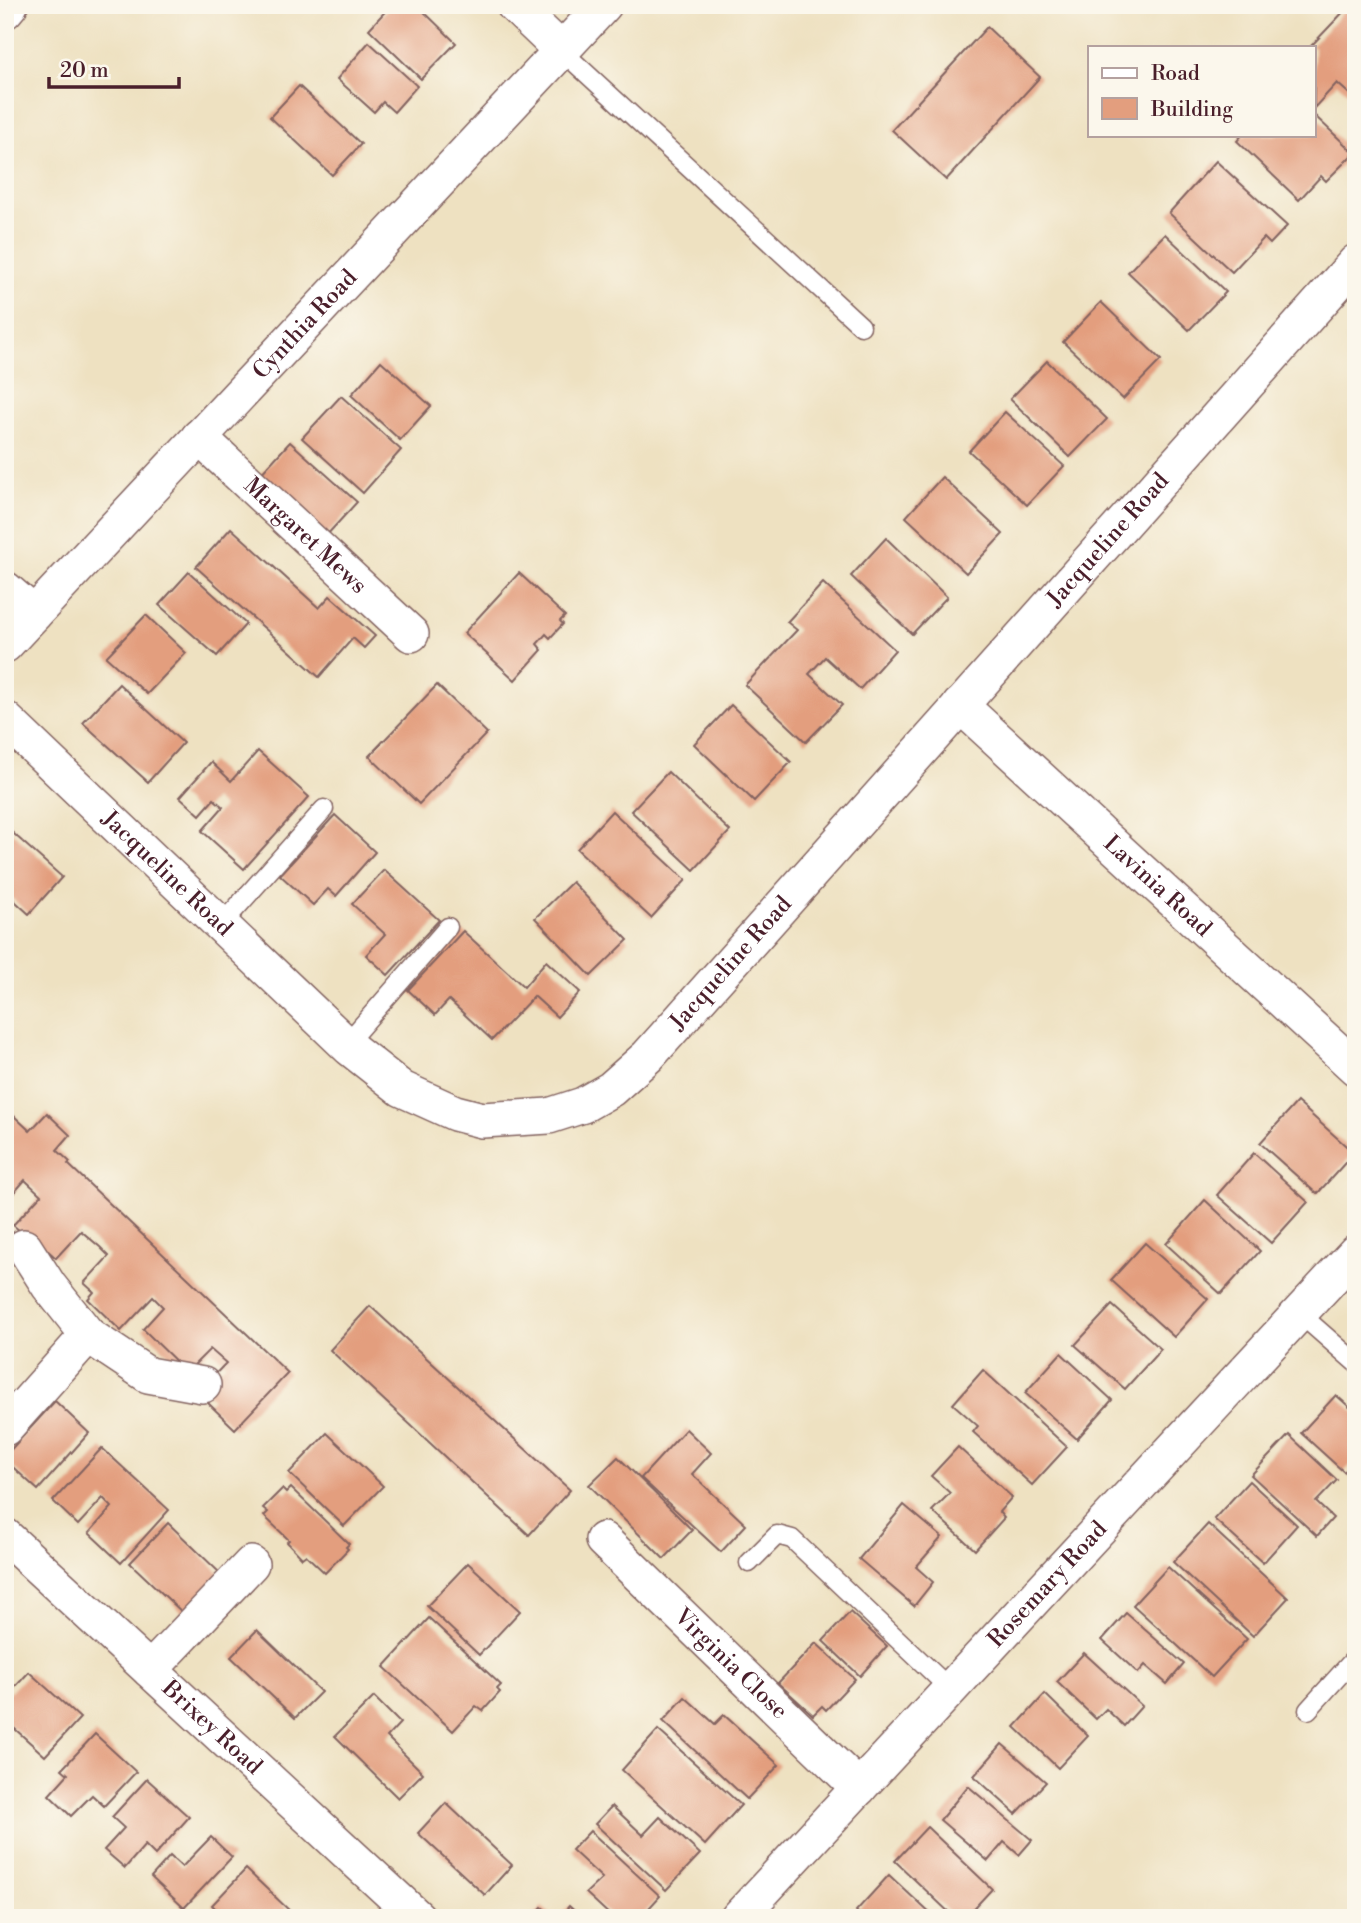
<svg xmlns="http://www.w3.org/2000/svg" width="1361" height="1923" viewBox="0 0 1361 1923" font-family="'Libre Bodoni',serif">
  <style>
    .building { fill: #e39e7e }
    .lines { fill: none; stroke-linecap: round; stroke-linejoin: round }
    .lane-casing { stroke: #836360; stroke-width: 21 }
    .street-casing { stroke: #836360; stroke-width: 38 }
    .lane { stroke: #fff; stroke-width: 18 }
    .street { stroke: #fff; stroke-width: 35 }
    .labels { text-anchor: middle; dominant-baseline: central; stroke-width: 5; stroke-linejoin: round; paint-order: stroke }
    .street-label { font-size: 23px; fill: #4a1f2b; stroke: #fbf7ec }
  </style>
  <rect width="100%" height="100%" fill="#fbf7ec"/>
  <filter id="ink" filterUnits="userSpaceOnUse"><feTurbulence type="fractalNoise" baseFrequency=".0143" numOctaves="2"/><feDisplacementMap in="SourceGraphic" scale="14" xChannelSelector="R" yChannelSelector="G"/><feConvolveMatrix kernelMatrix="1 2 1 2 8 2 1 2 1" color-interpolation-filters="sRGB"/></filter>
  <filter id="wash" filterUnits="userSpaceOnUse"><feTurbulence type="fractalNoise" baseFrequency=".00686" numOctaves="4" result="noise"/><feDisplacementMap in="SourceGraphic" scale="28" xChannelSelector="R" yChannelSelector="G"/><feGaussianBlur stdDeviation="1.57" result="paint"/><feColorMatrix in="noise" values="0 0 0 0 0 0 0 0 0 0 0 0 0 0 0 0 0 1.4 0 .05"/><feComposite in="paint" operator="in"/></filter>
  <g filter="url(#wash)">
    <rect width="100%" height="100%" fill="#eee1c1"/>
    <g id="blocks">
      <g class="building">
        <path d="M391 5H417L456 43 421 79 369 29Z"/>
        <path d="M1349 6 1356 12V100L1337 83 1314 108V47H1310Z"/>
        <path d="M987 27 1040 77 946 180 892 130Z"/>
        <path d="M369 42 417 86 394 112 383 102 374 112 337 79Z"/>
        <path d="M299 86 361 144 332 175 270 117Z"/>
        <path d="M1314 115 1354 153 1326 181 1321 176 1299 200 1237 141 1242 135H1314Z"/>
        <path d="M1216 161 1287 226 1270 244 1264 238 1232 272 1169 213Z"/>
        <path d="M1165 234 1226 292 1189 330 1128 272Z"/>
        <path d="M1101 302 1161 360 1123 399 1063 342Z"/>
        <path d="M381 361 431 406 400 440 351 395Z"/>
        <path d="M1047 361 1107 419 1070 457 1010 399Z"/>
        <path d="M341 396 401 450 363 493 302 438Z"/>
        <path d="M1005 412 1064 466 1027 505 969 451Z"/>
        <path d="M290 442 357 502 325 537 259 476Z"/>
        <path d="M942 477 1003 534 966 573 906 517Z"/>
        <path d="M231 528 319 608 330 596 375 636 364 648 353 638 319 677 196 567Z"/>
        <path d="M886 538 947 597 912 634 851 576Z"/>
        <path d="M189 572 246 624 217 656 159 605Z"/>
        <path d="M519 573 565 616 560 621 563 624 550 638 546 634 537 644 542 650 515 680 464 633Z"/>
        <path d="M823 583 895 650 860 689 825 657 809 674 842 705 806 742 745 685 797 630 787 622Z"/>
        <path d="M146 615 186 653 147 694 106 657Z"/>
        <path d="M119 684 183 743 148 782 83 723Z"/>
        <path d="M437 685 487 733 419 804 369 756Z"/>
        <path d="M731 705 791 762 754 801 694 744Z"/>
        <path d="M258 751 309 797 244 869 202 831 223 807 214 799 200 815 180 797 211 762 231 781Z"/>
        <path d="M668 772 730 831 694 870 631 811Z"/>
        <path d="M612 811 686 880 651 918 577 849Z"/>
        <path d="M335 815 375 852 336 896 328 889 313 905 280 875Z"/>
        <path d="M5 826 62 877 29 914 5 892Z"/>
        <path d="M384 870 439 920 388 975 366 955 385 934 352 904Z"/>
        <path d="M572 882 628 940 591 976 535 918Z"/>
        <path d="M463 931 524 987 546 961 580 992 557 1017 534 996 492 1040 449 1000 435 1015 408 990Z"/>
        <path d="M1297 1102 1354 1153 1317 1194 1260 1143Z"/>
        <path d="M47 1113 70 1135 57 1150 70 1162 68 1164 288 1373 235 1429 208 1403 213 1398 202 1388 226 1363 210 1349 187 1372 143 1329 163 1307 153 1297 121 1331 88 1299 94 1292 84 1283 109 1256 100 1247 81 1231 56 1258 44 1247 42 1250 13 1225 41 1195 25 1180 5 1203V1124L13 1115 30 1131Z"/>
        <path d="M1254 1153 1308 1202 1271 1243 1217 1195Z"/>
        <path d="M1205 1200 1260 1251 1221 1294 1166 1244Z"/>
        <path d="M1145 1243 1208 1299 1174 1337 1111 1280Z"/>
        <path d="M1112 1305 1161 1349 1125 1389 1075 1345Z"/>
        <path d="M370 1306 570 1490 529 1535 330 1350Z"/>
        <path d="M1061 1353 1112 1400 1077 1439 1025 1393Z"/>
        <path d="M983 1370 1067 1447 1032 1485 973 1432 978 1426 953 1404Z"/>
        <path d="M1336 1395 1356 1413V1460L1344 1472 1301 1433Z"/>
        <path d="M55 1401 89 1433 38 1490 5 1460V1456Z"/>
        <path d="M686 1429 711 1453 692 1474 746 1525 721 1552 641 1478Z"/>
        <path d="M327 1433 383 1486 344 1526 289 1473Z"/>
        <path d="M1289 1435 1337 1480 1316 1502 1333 1518 1317 1536 1251 1475Z"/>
        <path d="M958 1447 1012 1497 999 1512 1004 1518 975 1550 932 1511 950 1493 931 1476Z"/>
        <path d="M102 1448 169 1510 121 1563 89 1533 112 1507 103 1498 78 1525 53 1501Z"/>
        <path d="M618 1457 692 1530 664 1559 589 1485Z"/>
        <path d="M1249 1481 1297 1525 1263 1563 1214 1519Z"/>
        <path d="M291 1488 349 1544 346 1547 348 1549 325 1573 306 1555 302 1558 287 1542 289 1540 264 1516 268 1512 263 1508 282 1489 286 1493Z"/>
        <path d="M904 1505 942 1537 916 1567 933 1582 914 1606 859 1559Z"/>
        <path d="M168 1523 221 1574 184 1614 130 1563Z"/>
        <path d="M1208 1524 1288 1598 1253 1636 1173 1562Z"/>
        <path d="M468 1563 520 1611 479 1655 427 1606Z"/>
        <path d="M1168 1567 1247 1639 1212 1677 1133 1605Z"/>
        <path d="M850 1612 887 1646 860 1676 823 1641Z"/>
        <path d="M1126 1613 1184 1664 1167 1684 1145 1665 1138 1673 1102 1640Z"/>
        <path d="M429 1618 501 1685 497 1689 500 1692 483 1711 476 1706 453 1731 384 1667Z"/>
        <path d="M257 1630 321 1692 295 1718 231 1657Z"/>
        <path d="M816 1643 855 1679 826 1710 822 1706 813 1715 778 1683Z"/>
        <path d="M1084 1653 1142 1706 1124 1726 1106 1709 1096 1719 1057 1682Z"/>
        <path d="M29 1672 80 1718 45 1756 5 1720V1698Z"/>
        <path d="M1045 1694 1088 1736 1058 1768 1015 1727Z"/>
        <path d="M374 1697 400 1723 387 1737 423 1773 398 1798 335 1736Z"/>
        <path d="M685 1697 715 1724 724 1715 779 1765 747 1799 663 1721Z"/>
        <path d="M658 1730 741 1805 705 1845 622 1770Z"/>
        <path d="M95 1734 136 1772 104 1806 92 1795 71 1816 49 1795 68 1774 62 1769Z"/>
        <path d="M1002 1744 1046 1782 1016 1814 974 1776Z"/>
        <path d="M147 1779 189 1817 155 1855 145 1845 125 1868 104 1850 124 1828 112 1817Z"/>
        <path d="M968 1786 1032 1840 1019 1855 1004 1842 988 1861 940 1820Z"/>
        <path d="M446 1803 512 1865 485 1895 418 1833Z"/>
        <path d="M612 1806 643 1835 660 1817 700 1854 666 1890 595 1824Z"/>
        <path d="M927 1827 992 1889 965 1918H955L895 1861Z"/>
        <path d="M590 1831 660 1896 640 1918H613L586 1893 602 1878 572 1850Z"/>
        <path d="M211 1837 232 1857 184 1908 151 1877 170 1856 182 1867Z"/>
        <path d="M246 1869 292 1913 287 1918H225L212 1905Z"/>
        <path d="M889 1875 935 1918H862L856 1911Z"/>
        <path d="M569 1906 582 1918H559Z"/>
        <path d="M542 1907 555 1918H532Z"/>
      </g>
    </g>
  </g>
  <g filter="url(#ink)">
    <use href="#blocks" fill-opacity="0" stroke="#836360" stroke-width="2"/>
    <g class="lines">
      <defs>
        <g id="lane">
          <path d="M562 51 861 326"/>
          <path d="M221 925 324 809"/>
          <path d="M346 1044 448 927"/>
          <path d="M1299 1313 1356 1363"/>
          <path d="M749 1563 777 1535 792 1539 950 1689"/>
          <path d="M1308 1710 1356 1657"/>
        </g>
        <g id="street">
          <path d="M514 5 562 51"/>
          <path d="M5 11 10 5"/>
          <path id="s1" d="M199 437 411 634"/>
          <path d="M5 589 34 614"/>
          <path id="s2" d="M5 645 604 5"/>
          <path id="s3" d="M960 705 1356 1068"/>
          <path id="s4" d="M5 719 350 1048 402 1089 455 1113 482 1120 549 1116 583 1105 611 1089 648 1056 1356 262"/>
          <path d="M24 1247 49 1286 88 1335"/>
          <path d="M5 1428 88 1335 148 1375 203 1385"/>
          <path id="s5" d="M5 1536 418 1918"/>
          <path id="s6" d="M603 1540 859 1788"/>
          <path d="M150 1670 251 1564"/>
          <path id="s7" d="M738 1918 1356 1252"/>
        </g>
      </defs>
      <use href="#lane" class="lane-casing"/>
      <use href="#street" class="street-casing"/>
      <use href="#lane" class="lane"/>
      <use href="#street" class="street"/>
    </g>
  </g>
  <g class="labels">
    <g class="street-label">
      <text stroke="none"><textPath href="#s2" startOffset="439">Cynthia Road</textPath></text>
      <text stroke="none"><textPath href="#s1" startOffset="145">Margaret Mews</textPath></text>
      <text stroke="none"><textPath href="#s4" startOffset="1505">Jacqueline Road</textPath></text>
      <text stroke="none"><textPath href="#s4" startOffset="224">Jacqueline Road</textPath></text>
      <text stroke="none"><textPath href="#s3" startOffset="268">Lavinia Road</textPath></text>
      <text stroke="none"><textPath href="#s4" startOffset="938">Jacqueline Road</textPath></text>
      <text stroke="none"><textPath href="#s7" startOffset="455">Rosemary Road</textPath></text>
      <text stroke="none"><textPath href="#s6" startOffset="178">Virginia Close</textPath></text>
      <text stroke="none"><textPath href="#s5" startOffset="282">Brixey Road</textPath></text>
    </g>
  </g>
  <rect width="1361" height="1923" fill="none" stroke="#fbf7ec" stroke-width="28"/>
  <rect x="1088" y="46" width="228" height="91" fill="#fbf7ec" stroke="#b4a19f" stroke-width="2"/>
  <rect x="1102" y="68" width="35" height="10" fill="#ffffff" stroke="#b4a19f" stroke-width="2"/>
  <text x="1151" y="80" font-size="21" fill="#4a1f2b">Road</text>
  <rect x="1102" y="98" width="35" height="21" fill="#e39e7e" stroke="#b4a19f" stroke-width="2"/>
  <text x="1151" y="116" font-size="21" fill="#4a1f2b">Building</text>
  <path d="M49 77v10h130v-10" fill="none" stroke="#4a1f2b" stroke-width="3.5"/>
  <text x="60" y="77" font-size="21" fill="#4a1f2b" stroke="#fbf7ec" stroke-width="5" paint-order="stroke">20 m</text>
</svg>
